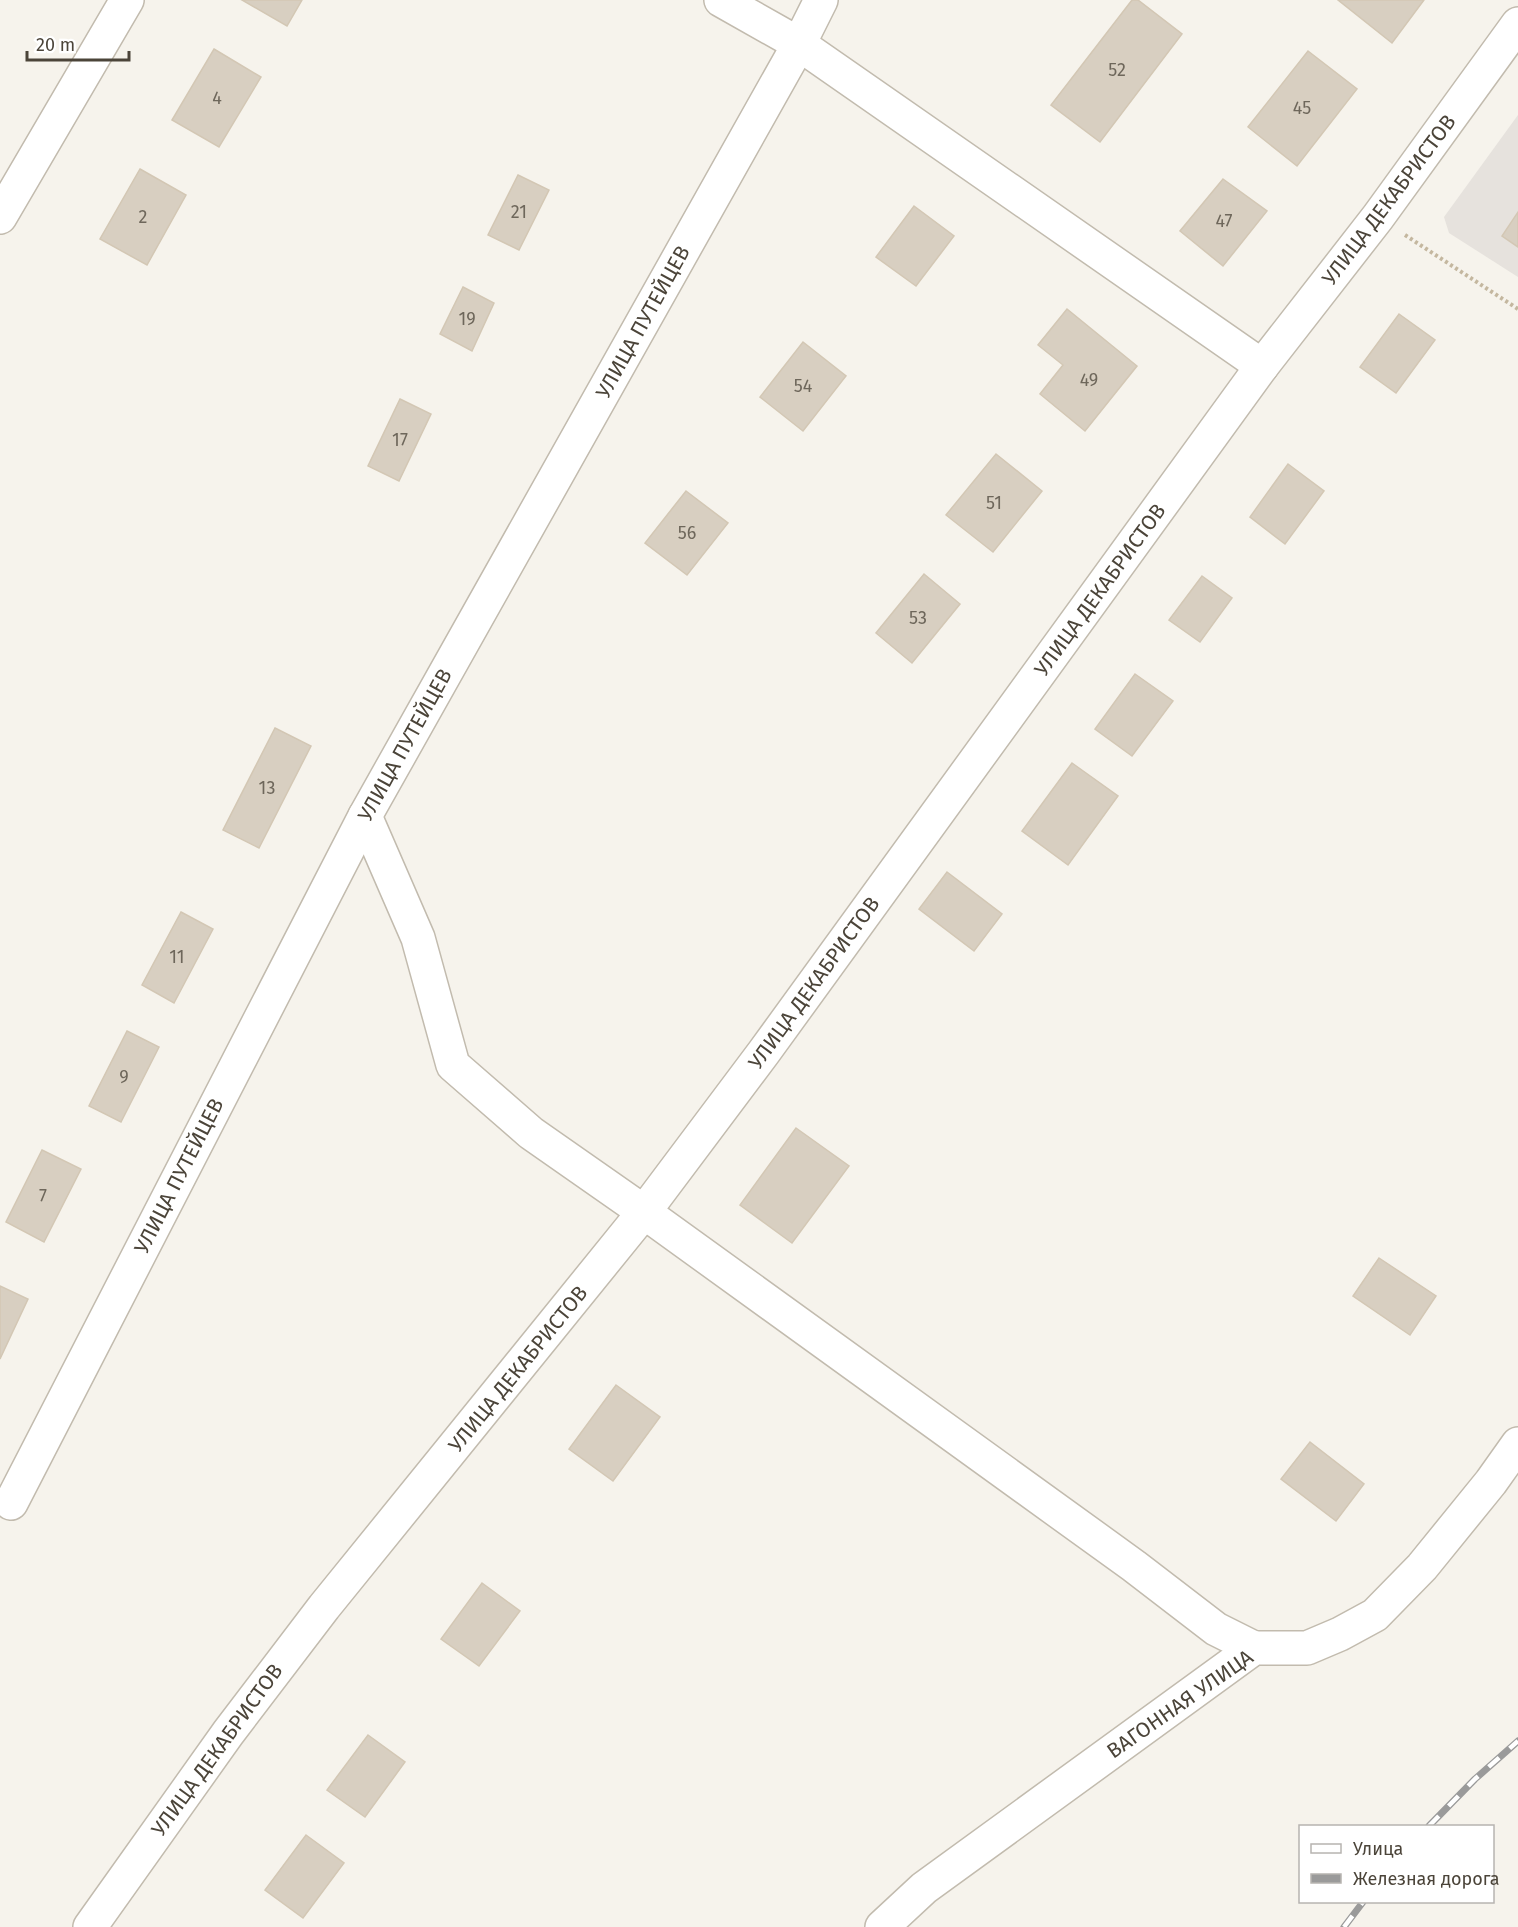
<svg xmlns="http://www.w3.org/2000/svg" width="1518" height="1927" viewBox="0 0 1518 1927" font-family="'Fira Sans',sans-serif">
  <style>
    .industrial { fill: #e6e2dd }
    .building { fill: #d8cfc1; stroke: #d3c7b4; stroke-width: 1.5 }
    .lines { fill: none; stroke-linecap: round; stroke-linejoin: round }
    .street-casing { stroke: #c2bbae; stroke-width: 36 }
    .path { stroke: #c4b79f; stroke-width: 4; stroke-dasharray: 3 3; stroke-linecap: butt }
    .street { stroke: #fff; stroke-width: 33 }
    .rail-casing { stroke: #9a9a9a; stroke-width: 7 }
    .rail { stroke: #fff; stroke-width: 4.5; stroke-dasharray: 14; stroke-linecap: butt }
    .labels { text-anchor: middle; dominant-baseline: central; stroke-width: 5; stroke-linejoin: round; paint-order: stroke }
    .number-label { font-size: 18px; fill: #6e675b }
    .street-label { font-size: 21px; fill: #4b4439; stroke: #fff }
  </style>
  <rect width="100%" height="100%" fill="#f6f3ec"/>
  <path class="industrial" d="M1518 115V277L1449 233 1444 217Z"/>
  <g class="building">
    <path d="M242 0H302L287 26Z"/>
    <path d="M1132 0H1138L1182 34 1100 142 1051 105Z"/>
    <path d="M1338 0H1424L1392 43Z"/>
    <path d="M214 49 261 77 219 147 172 120Z"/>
    <path d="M1308 51 1357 89 1297 166 1248 127Z"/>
    <path d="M140 169 186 195 147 265 100 239Z"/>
    <path d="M518 175 549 190 519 250 488 235Z"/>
    <path d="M1223 179 1267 211 1223 266 1180 231Z"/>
    <path d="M914 206 954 236 916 286 876 257Z"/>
    <path d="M1518 212V247L1502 236Z"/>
    <path d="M463 287 494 303 472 351 440 334Z"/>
    <path d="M1067 309 1137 366 1085 431 1040 394 1063 365 1038 345Z"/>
    <path d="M1399 314 1435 340 1396 393 1360 367Z"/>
    <path d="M803 342 846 376 803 431 760 397Z"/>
    <path d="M400 399 431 414 399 481 368 466Z"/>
    <path d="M996 454 1042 491 993 552 946 515Z"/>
    <path d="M1288 464 1324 491 1285 544 1250 517Z"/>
    <path d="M686 491 728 523 687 575 645 543Z"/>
    <path d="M924 574 960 604 912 663 876 633Z"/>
    <path d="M1202 576 1232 598 1200 642 1169 620Z"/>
    <path d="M1135 674 1173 701 1132 756 1095 729Z"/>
    <path d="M275 728 311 746 259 848 223 830Z"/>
    <path d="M1072 763 1118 796 1068 865 1022 831Z"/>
    <path d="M947 872 1002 914 974 951 919 909Z"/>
    <path d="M181 912 213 929 174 1003 142 985Z"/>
    <path d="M127 1031 159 1047 121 1122 89 1106Z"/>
    <path d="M796 1128 849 1166 792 1243 740 1205Z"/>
    <path d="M42 1150 81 1169 44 1242 6 1222Z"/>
    <path d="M1379 1258 1436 1296 1410 1335 1353 1296Z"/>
    <path d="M0 1286 28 1299 0 1359Z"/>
    <path d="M616 1385 660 1417 613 1481 569 1449Z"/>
    <path d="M1310 1442 1364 1484 1336 1521 1281 1479Z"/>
    <path d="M482 1583 520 1611 479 1666 441 1639Z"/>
    <path d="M368 1735 405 1762 365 1817 327 1790Z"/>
    <path d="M306 1835 344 1863 303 1918 265 1890Z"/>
  </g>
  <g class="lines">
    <defs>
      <g id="street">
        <path d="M721 0 799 44 1262 366"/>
        <path d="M0 217 127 0"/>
        <path d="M365 816 418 938 453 1065 531 1133 644 1212 1134 1566 1216 1629 1254 1648"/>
        <path d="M11 1503 365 816 799 44 821 0"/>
        <path d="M90 1927 228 1733 324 1607 644 1212 764 1052 1262 366 1378 217 1518 24"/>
        <path d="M882 1927 924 1888 1254 1648H1307L1340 1634 1375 1615 1422 1567 1491 1482 1518 1444"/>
      </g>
    </defs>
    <use href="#street" class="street-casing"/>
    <path class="path" d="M1405 235 1518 309"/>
    <use href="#street" class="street"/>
    <defs>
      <g id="rail">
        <path d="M1429 1826 1475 1779 1518 1741"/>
        <path d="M1344 1927 1363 1902"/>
      </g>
    </defs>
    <use href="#rail" class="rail-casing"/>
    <use href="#rail" class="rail"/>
  </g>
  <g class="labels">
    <g class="number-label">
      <text x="1117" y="70">52</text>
      <text x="217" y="98">4</text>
      <text x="1302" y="108">45</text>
      <text x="519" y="212">21</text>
      <text x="143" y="217">2</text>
      <text x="1224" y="221">47</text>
      <text x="467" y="319">19</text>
      <text x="1089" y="380">49</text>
      <text x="803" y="386">54</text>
      <text x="400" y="440">17</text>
      <text x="994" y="503">51</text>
      <text x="687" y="533">56</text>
      <text x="918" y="618">53</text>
      <text x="267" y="788">13</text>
      <text x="177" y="957">11</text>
      <text x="124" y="1077">9</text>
      <text x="43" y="1196">7</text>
    </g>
    <g class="street-label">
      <text transform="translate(1389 200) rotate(-53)">УЛИЦА ДЕКАБРИСТОВ</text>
      <text transform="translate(643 322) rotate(-61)">УЛИЦА ПУТЕЙЦЕВ</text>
      <text transform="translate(1100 590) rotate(-54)">УЛИЦА ДЕКАБРИСТОВ</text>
      <text transform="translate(405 745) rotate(-61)">УЛИЦА ПУТЕЙЦЕВ</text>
      <text transform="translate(814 983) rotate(-54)">УЛИЦА ДЕКАБРИСТОВ</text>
      <text transform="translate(179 1176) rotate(-63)">УЛИЦА ПУТЕЙЦЕВ</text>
      <text transform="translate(518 1369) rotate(-51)">УЛИЦА ДЕКАБРИСТОВ</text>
      <text transform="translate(1180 1704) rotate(-35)">ВАГОННАЯ УЛИЦА</text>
      <text transform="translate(217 1750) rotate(-54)">УЛИЦА ДЕКАБРИСТОВ</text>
    </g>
  </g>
  <rect x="1299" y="1825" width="195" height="78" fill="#ffffff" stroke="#b7b4b0" stroke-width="1.5"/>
  <rect x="1311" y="1844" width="30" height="9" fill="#ffffff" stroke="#b7b4b0" stroke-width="1.5"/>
  <text x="1353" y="1855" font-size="18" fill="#4b4439">Улица</text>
  <rect x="1311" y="1874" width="30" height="9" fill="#9a9a9a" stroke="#b7b4b0" stroke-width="1.5"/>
  <text x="1353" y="1885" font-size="18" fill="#4b4439">Железная дорога</text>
  <path d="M27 51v9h102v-9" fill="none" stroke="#4b4439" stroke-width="3"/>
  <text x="36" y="51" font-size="18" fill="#4b4439" stroke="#ffffff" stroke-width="4.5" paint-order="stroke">20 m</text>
</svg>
